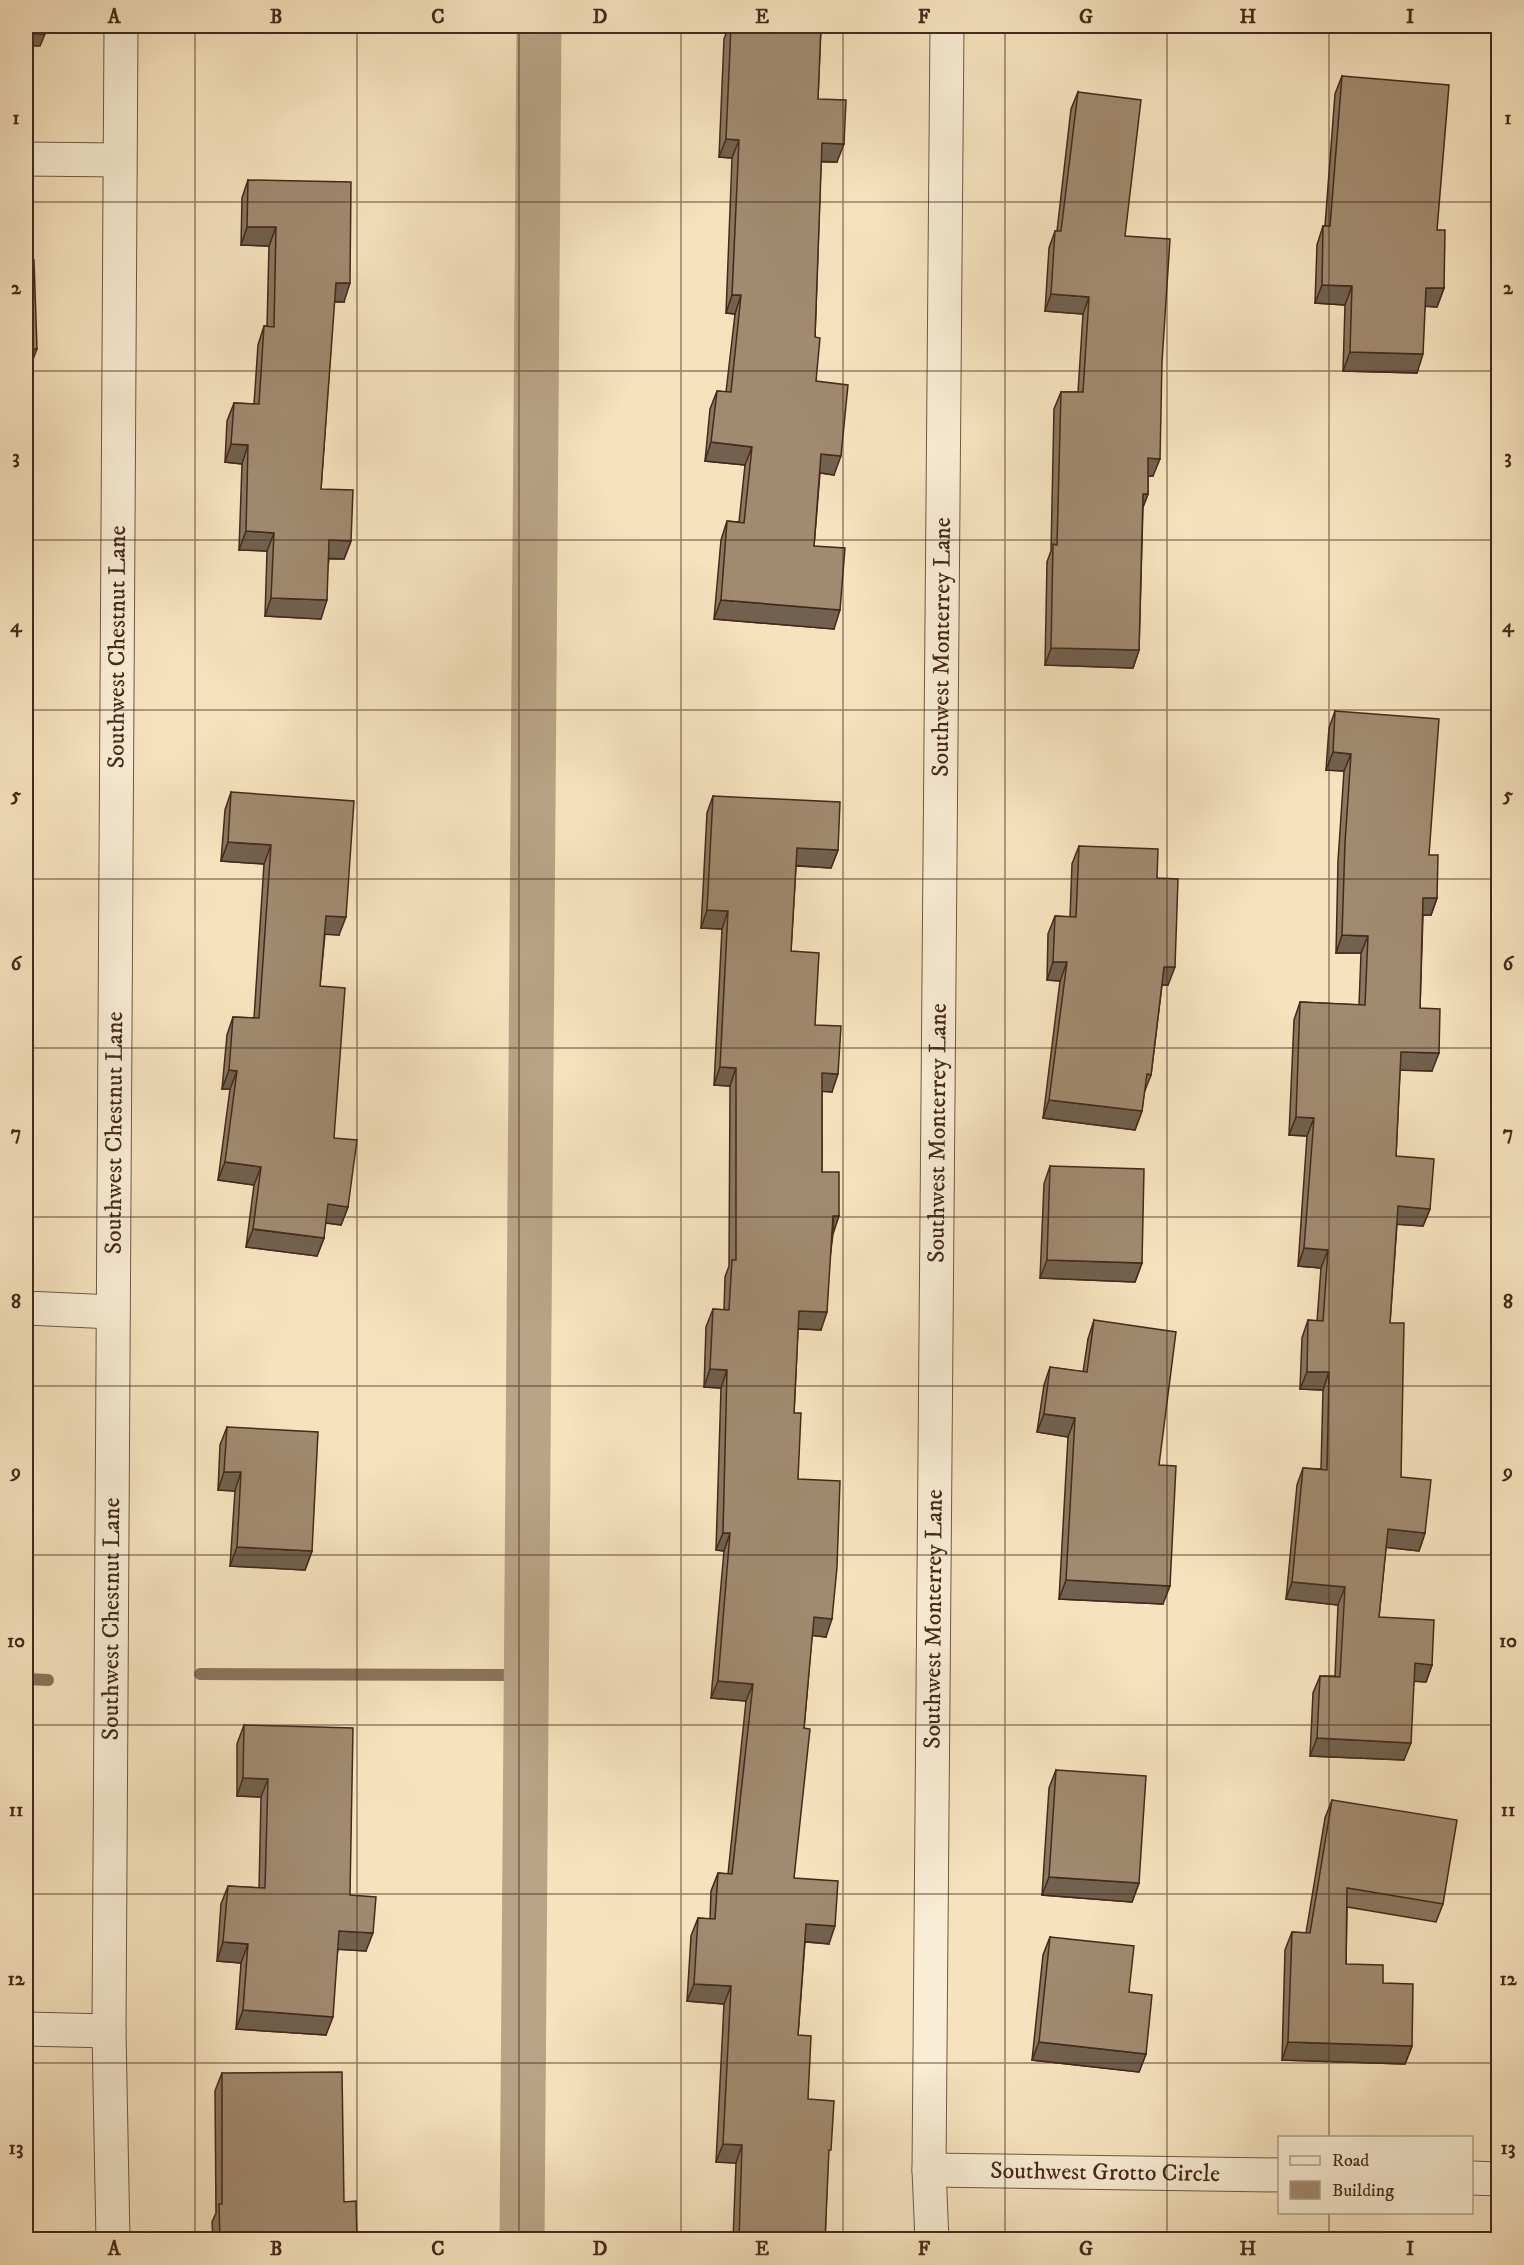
<svg xmlns="http://www.w3.org/2000/svg" width="1524" height="2265" viewBox="0 0 1524 2265" font-family="'IM FELL DW Pica',serif">
  <style>
    .lines { fill: none; stroke-linecap: round; stroke-linejoin: round }
    .stream { stroke: #8a735c; stroke-width: 12 }
    .canal { stroke: #b9a487; stroke-width: 45 }
    .minor-casing { stroke: #705844; stroke-width: 35 }
    .minor { stroke: #f9edd5; stroke-width: 33 }
    .wall { fill: #8a7760; stroke: #44291b; stroke-width: 1.5 }
    .shaded-wall { fill: #71614e; stroke: #44291b; stroke-width: 1.5 }
    .building { fill: #a18a70; stroke: #44291b; stroke-width: 1.5 }
    .grid { fill: none; stroke: #44291b; stroke-width: 1.5; stroke-opacity: 0.55 }
    .labels { text-anchor: middle; dominant-baseline: central; stroke-width: 4.5; stroke-linejoin: round; paint-order: stroke }
    .street-label { font-size: 24px; fill: #44291b; stroke: #f9edd5 }
    .neatline { fill: none; stroke: #44291b; stroke-width: 2 }
    .grid-label { font-size: 20px; text-anchor: middle; font-weight: bold; fill: #44291b }
  </style>
  <rect width="100%" height="100%" fill="#f6e3be"/>
  <filter id="stains"><feTurbulence type="fractalNoise" baseFrequency=".00333" numOctaves="4"/><feColorMatrix values="0 0 0 0 .2 0 0 0 0 .09 0 0 0 0 .02 0 0 0 .5 -.17"/></filter>
  <radialGradient id="worn" r=".72"><stop offset=".6" stop-color="#630" stop-opacity="0"/><stop offset="1" stop-color="#630" stop-opacity=".3"/></radialGradient>
  <g class="lines">
    <g class="stream">
      <path d="M200 1674 526 1675"/>
      <path d="M26 1679 48 1680"/>
    </g>
    <path class="canal" d="M522 2240 539 26"/>
    <defs>
      <g id="minor">
        <path d="M26 159 119 160"/>
        <path d="M26 1308 113 1312"/>
        <path d="M26 2029 109 2031"/>
        <path id="s1" d="M929 2170 1280 2175"/>
        <path d="M1472 2178 1498 2179"/>
        <path id="s2" d="M113 2240 109 2031 121 26"/>
        <path id="s3" d="M932 2240 929 2170 947 26"/>
      </g>
    </defs>
    <use href="#minor" class="minor-casing"/>
    <use href="#minor" class="minor"/>
  </g>
  <g class="wall">
    <path d="M729 26H821L818 99 837 162H821L815 337 816 381 834 475 820 473 814 546 834 629 714 619 721 540 727 521 739 522 745 465 705 461 710 409 717 391 726 392 735 314 726 313 732 158 719 157 724 39Z"/>
    <path d="M1342 76 1437 230 1444 288 1437 307 1425 306 1417 373 1343 371 1345 305 1315 303 1317 245 1323 226H1325L1335 94Z"/>
    <path d="M1078 92 1125 236 1153 476H1148V494L1143 507 1139 650 1133 668 1045 665 1047 562 1051 551 1054 409 1061 392H1078L1083 314 1045 311 1049 248 1055 231H1057L1071 109Z"/>
    <path d="M248 180 344 302H334L321 489 351 541 344 559H329L321 619 265 616 267 551 239 550 242 464 225 462 227 421 234 403 254 404 258 345 264 326H267L269 246 241 245 242 198Z"/>
    <path d="M1335 711 1429 855 1437 898 1431 915H1423L1420 1008 1432 1071 1400 1070 1396 1156 1430 1209 1423 1226 1397 1224 1390 1323 1401 1477 1425 1533 1419 1551 1386 1547 1379 1617 1432 1665 1426 1682 1414 1681 1404 1760 1310 1756 1313 1693 1320 1676H1335L1338 1605 1286 1599 1297 1485 1303 1468 1321 1469 1323 1390 1300 1389 1302 1338 1308 1320 1317 1321 1321 1268 1298 1266 1307 1136 1289 1135 1294 1020 1300 1002 1359 1005 1361 953H1336L1338 861 1344 771 1326 770 1329 728Z"/>
    <path d="M231 792 339 935 325 934 320 986 334 1138 348 1207 341 1225 325 1223 324 1238 317 1256 246 1247 254 1185 218 1180 230 1089H222L227 1035 233 1017 254 1018 264 864 221 861 225 810Z"/>
    <path d="M713 796 838 850 831 868 796 866 791 951 815 1025 832 1092 822 1091V1172L833 1234 821 1330 798 1329 794 1413 798 1479 826 1637 812 1635 804 1728 794 1878 829 1944 805 1942 798 2035 808 2099 828 2158 825 2240H733L736 2163 716 2162 724 2004 687 2001 691 1936 698 1918 710 1919 711 1891 718 1873 728 1874 746 1701 711 1698 724 1551 716 1550 721 1388 704 1387 706 1327 713 1309 724 1310 725 1277 729 1266 730 1086 714 1085 722 929 701 928 707 813Z"/>
    <path d="M1079 846 1157 878 1168 985H1162L1151 1075 1144 1093 1142 1111 1135 1130 1043 1118 1060 981 1047 980 1048 934 1055 916 1070 917 1072 864Z"/>
    <path d="M1050 1166 1142 1263 1135 1282 1040 1278 1044 1184Z"/>
    <path d="M1094 1320 1159 1465 1163 1604 1059 1599 1068 1437 1037 1432 1044 1385 1050 1367 1083 1372 1088 1339Z"/>
    <path d="M227 1427 312 1551 305 1570 230 1566 235 1491 218 1490 220 1445Z"/>
    <path d="M244 1725 350 1895 366 1951 338 1949 326 2035 236 2029 241 1963 217 1961 221 1904 228 1886 259 1888 261 1797 237 1796V1744Z"/>
    <path d="M1056 1770 1139 1883 1132 1902 1042 1895 1049 1788Z"/>
    <path d="M1332 1800 1443 1904 1436 1922 1347 1907 1346 1964 1383 1983 1412 2046 1405 2064 1282 2060 1285 1950 1292 1932 1306 1933 1325 1818Z"/>
    <path d="M1050 1937 1129 1992 1146 2054 1139 2072 1032 2060 1043 1955Z"/>
    <path d="M222 2073 344 2202 357 2240H213L212 2222 216 2213 215 2091Z"/>
  </g>
  <g class="shaded-wall">
    <path d="M26 33 45 34 40 46H26Z"/>
    <path d="M726 139 739 140 732 158 719 157Z"/>
    <path d="M822 143 844 144 837 162 815 161Z"/>
    <path d="M247 227H276L269 246 241 245Z"/>
    <path d="M336 283H350L344 302 329 301Z"/>
    <path d="M1322 285 1352 286 1345 305 1315 303Z"/>
    <path d="M1426 288H1444L1437 307 1419 306Z"/>
    <path d="M1051 294 1089 297 1083 314 1045 311Z"/>
    <path d="M732 295H741L735 314 726 313Z"/>
    <path d="M26 349H37L30 367H26Z"/>
    <path d="M1350 352 1423 354 1417 373 1343 371Z"/>
    <path d="M711 442 752 447 745 465 705 461Z"/>
    <path d="M231 444 248 445 242 464 225 462Z"/>
    <path d="M821 454 841 456 834 475 815 472Z"/>
    <path d="M1148 458 1160 459 1153 476H1142Z"/>
    <path d="M1143 494H1148L1141 512Z"/>
    <path d="M246 531 274 533 267 551 239 550Z"/>
    <path d="M329 540 351 541 344 559 322 558Z"/>
    <path d="M271 598 327 600 321 619 265 616Z"/>
    <path d="M721 600 840 610 834 629 714 619Z"/>
    <path d="M1051 648 1139 650 1133 668 1045 665Z"/>
    <path d="M1333 752 1351 754 1344 771 1326 770Z"/>
    <path d="M228 842 271 845 264 864 221 861Z"/>
    <path d="M797 848 838 850 831 868 790 865Z"/>
    <path d="M1423 898H1437L1431 915H1417Z"/>
    <path d="M707 910 728 911 722 929 701 928Z"/>
    <path d="M326 916 346 917 339 935 320 934Z"/>
    <path d="M1342 935 1368 936 1361 953H1336Z"/>
    <path d="M1053 962H1067L1060 981 1047 980Z"/>
    <path d="M1164 967H1175L1168 985H1158Z"/>
    <path d="M1401 1052 1439 1053 1432 1071 1394 1070Z"/>
    <path d="M720 1067 736 1068 730 1086 714 1085Z"/>
    <path d="M229 1070 237 1071 230 1089H222Z"/>
    <path d="M822 1073 838 1074 832 1092 815 1091Z"/>
    <path d="M1049 1100 1142 1111 1135 1130 1043 1118Z"/>
    <path d="M1296 1117 1314 1118 1307 1136 1289 1135Z"/>
    <path d="M225 1162 261 1167 254 1185 218 1180Z"/>
    <path d="M328 1204 348 1207 341 1225 321 1222Z"/>
    <path d="M1398 1206 1430 1209 1423 1226 1392 1224Z"/>
    <path d="M833 1216H839L833 1234Z"/>
    <path d="M253 1229 324 1238 317 1256 246 1247Z"/>
    <path d="M1304 1248 1328 1250 1321 1268 1298 1266Z"/>
    <path d="M1047 1260 1142 1263 1135 1282 1040 1278Z"/>
    <path d="M799 1311 827 1312 821 1330 793 1328Z"/>
    <path d="M710 1369 727 1370 721 1388 704 1387Z"/>
    <path d="M1307 1372H1329L1323 1390 1300 1389Z"/>
    <path d="M1044 1414 1075 1418 1068 1437 1037 1432Z"/>
    <path d="M224 1472H241L235 1491 218 1490Z"/>
    <path d="M1388 1529 1425 1533 1419 1551 1382 1547Z"/>
    <path d="M723 1533H730L724 1551 716 1550Z"/>
    <path d="M237 1547 312 1551 305 1570 230 1566Z"/>
    <path d="M1066 1580 1170 1586 1163 1604 1059 1599Z"/>
    <path d="M1292 1582 1345 1587 1338 1605 1286 1599Z"/>
    <path d="M814 1617 832 1619 826 1637 807 1635Z"/>
    <path d="M1415 1663 1432 1665 1426 1682 1408 1681Z"/>
    <path d="M718 1681 753 1684 746 1701 711 1698Z"/>
    <path d="M1317 1738 1411 1743 1404 1760 1310 1756Z"/>
    <path d="M243 1778 268 1779 261 1797 237 1796Z"/>
    <path d="M1049 1877 1139 1883 1132 1902 1042 1895Z"/>
    <path d="M806 1924 835 1926 829 1944 800 1941Z"/>
    <path d="M339 1931 373 1933 366 1951 332 1949Z"/>
    <path d="M223 1942 248 1944 241 1963 217 1961Z"/>
    <path d="M694 1984 731 1986 724 2004 687 2001Z"/>
    <path d="M243 2010 333 2017 326 2035 236 2029Z"/>
    <path d="M1039 2042 1146 2054 1139 2072 1032 2060Z"/>
    <path d="M1288 2042 1412 2046 1405 2064 1282 2060Z"/>
    <path d="M723 2144 742 2145 736 2163 716 2162Z"/>
  </g>
  <g class="building">
    <path d="M26 26H45V34L26 33Z"/>
    <path d="M731 26H821L818 99 846 100 844 144 822 143 815 337 820 338 816 381 848 385 841 456 821 454 814 546 845 548 840 610 721 600 727 521 744 523 752 447 711 442 717 391 731 392 741 295H732L739 140 726 139Z"/>
    <path d="M1342 76 1449 85 1437 230H1445L1444 288H1426L1423 354 1350 352 1352 286 1322 285 1323 226H1330Z"/>
    <path d="M1078 92 1141 100 1125 236 1170 239 1162 362 1160 459 1148 458V494H1143L1139 650 1051 648 1053 544 1057 545 1061 392H1083L1089 297 1051 294 1055 231H1061Z"/>
    <path d="M248 180 351 182 350 283H336L321 489 353 490 351 541 329 540 327 600 271 598 274 533 246 531 248 445 231 444 234 403 259 404 264 326 274 327 276 227H247Z"/>
    <path d="M26 260H34L37 349H26Z"/>
    <path d="M1335 711 1439 719 1429 855H1438L1437 898H1423L1420 1008 1440 1009 1439 1053 1401 1052 1396 1156 1434 1159 1430 1209 1398 1206 1390 1323H1404L1401 1477 1431 1480 1425 1533 1388 1529 1379 1617 1434 1620 1432 1665 1415 1663 1411 1743 1317 1738 1320 1676 1340 1677 1345 1587 1292 1582 1303 1468 1327 1470 1329 1372H1307L1308 1320 1323 1321 1328 1250 1304 1248 1314 1118 1296 1117 1300 1002 1365 1005 1368 936 1342 935 1345 843 1351 754 1333 752Z"/>
    <path d="M231 792 354 801 346 917 326 916 320 986 345 988 334 1138 357 1140 348 1207 328 1204 324 1238 253 1229 261 1167 225 1162 237 1071 229 1070 233 1017 259 1018 271 845 228 842Z"/>
    <path d="M713 796 840 802 838 850 797 848 791 951 819 953 815 1025 841 1026 838 1074 822 1073V1172H839V1216H833L827 1312 799 1311 794 1413H801L798 1479 840 1481 837 1567 832 1619 814 1617 804 1728 810 1729 794 1878 838 1881 835 1926 806 1924 798 2035 811 2036 808 2099 834 2101 831 2150H829L825 2240H739L742 2145 723 2144 731 1986 694 1984 698 1918 715 1919 718 1873 732 1874 753 1684 718 1681 730 1533H723L727 1370 710 1369 713 1309 729 1310 732 1260H736V1068L720 1067 728 911 707 910Z"/>
    <path d="M1079 846 1158 849 1157 878 1178 879 1175 967H1164L1151 1075 1147 1074 1142 1111 1049 1100 1067 962H1053L1055 916 1076 917Z"/>
    <path d="M1050 1166 1144 1169 1142 1263 1047 1260Z"/>
    <path d="M1094 1320 1176 1332 1159 1465 1176 1466 1170 1586 1066 1580 1075 1418 1044 1414 1050 1367 1087 1372Z"/>
    <path d="M227 1427 318 1432 312 1551 237 1547 241 1472H224Z"/>
    <path d="M244 1725 353 1728 350 1895 376 1897 373 1933 339 1931 333 2017 243 2010 248 1944 223 1942 228 1886 265 1888 268 1779 243 1778Z"/>
    <path d="M1056 1770 1146 1776 1139 1883 1049 1877Z"/>
    <path d="M1332 1800 1457 1820 1443 1904 1347 1888 1346 1964 1383 1965V1983L1413 1984 1412 2046 1288 2042 1292 1932 1310 1933Z"/>
    <path d="M1050 1937 1134 1946 1129 1992 1152 1995 1146 2054 1039 2042Z"/>
    <path d="M342 2072 344 2202 356 2201 357 2240H220L219 2204H222V2073Z"/>
    <path d="M1163 2239V2240H1114Z"/>
  </g>
  <path class="grid" d="M195 26V2240M357 26V2240M519 26V2240M681 26V2240M843 26V2240M1005 26V2240M1167 26V2240M1329 26V2138M26 202H1498M26 371H1498M26 540H1498M26 710H1498M26 879H1498M26 1048H1498M26 1217H1498M26 1386H1498M26 1555H1498M26 1725H1498M26 1894H1498M26 2063H1498M1329 2212V2240"/>
  <g class="labels">
    <g class="street-label">
      <text stroke="none"><textPath href="#s2" startOffset="1593">Southwest Chestnut Lane</textPath></text>
      <text stroke="none"><textPath href="#s3" startOffset="1593">Southwest Monterrey Lane</textPath></text>
      <text stroke="none"><textPath href="#s2" startOffset="1107">Southwest Chestnut Lane</textPath></text>
      <text stroke="none"><textPath href="#s3" startOffset="1107">Southwest Monterrey Lane</textPath></text>
      <text stroke="none"><textPath href="#s2" startOffset="621">Southwest Chestnut Lane</textPath></text>
      <text stroke="none"><textPath href="#s3" startOffset="621">Southwest Monterrey Lane</textPath></text>
      <text stroke="none"><textPath href="#s1" startOffset="176">Southwest Grotto Circle</textPath></text>
    </g>
  </g>
  <rect width="1524" height="2265" fill="none" stroke="#f6e3be" stroke-width="66"/>
  <rect x="1278" y="2136" width="195" height="78" fill="#f9edd5" stroke="#b19f8b" stroke-width="1.5"/>
  <rect x="1290" y="2156" width="30" height="9" fill="#f9edd5" stroke="#b19f8b" stroke-width="1.5"/>
  <text x="1332" y="2166" font-size="18" fill="#44291b">Road</text>
  <rect x="1290" y="2181" width="30" height="18" fill="#a18a70" stroke="#b19f8b" stroke-width="1.5"/>
  <text x="1332" y="2196" font-size="18" fill="#44291b">Building</text>
  <rect x="33" y="33" width="1458" height="2199" class="neatline"/>
  <g class="grid-label">
    <text x="114" y="23">A</text>
    <text x="276" y="23">B</text>
    <text x="438" y="23">C</text>
    <text x="600" y="23">D</text>
    <text x="762" y="23">E</text>
    <text x="924" y="23">F</text>
    <text x="1086" y="23">G</text>
    <text x="1248" y="23">H</text>
    <text x="1410" y="23">I</text>
    <text x="16" y="124">1</text>
    <text x="1508" y="124">1</text>
    <text x="16" y="294">2</text>
    <text x="1508" y="294">2</text>
    <text x="16" y="463">3</text>
    <text x="1508" y="463">3</text>
    <text x="16" y="632">4</text>
    <text x="1508" y="632">4</text>
    <text x="16" y="801">5</text>
    <text x="1508" y="801">5</text>
    <text x="16" y="970">6</text>
    <text x="1508" y="970">6</text>
    <text x="16" y="1139">7</text>
    <text x="1508" y="1139">7</text>
    <text x="16" y="1308">8</text>
    <text x="1508" y="1308">8</text>
    <text x="16" y="1478">9</text>
    <text x="1508" y="1478">9</text>
    <text x="16" y="1647">10</text>
    <text x="1508" y="1647">10</text>
    <text x="16" y="1816">11</text>
    <text x="1508" y="1816">11</text>
    <text x="16" y="1985">12</text>
    <text x="1508" y="1985">12</text>
    <text x="16" y="2154">13</text>
    <text x="1508" y="2154">13</text>
    <text x="114" y="2255">A</text>
    <text x="276" y="2255">B</text>
    <text x="438" y="2255">C</text>
    <text x="600" y="2255">D</text>
    <text x="762" y="2255">E</text>
    <text x="924" y="2255">F</text>
    <text x="1086" y="2255">G</text>
    <text x="1248" y="2255">H</text>
    <text x="1410" y="2255">I</text>
  </g>
  <rect width="100%" height="100%" filter="url(#stains)"/>
  <rect width="100%" height="100%" fill="url(#worn)"/>
</svg>
